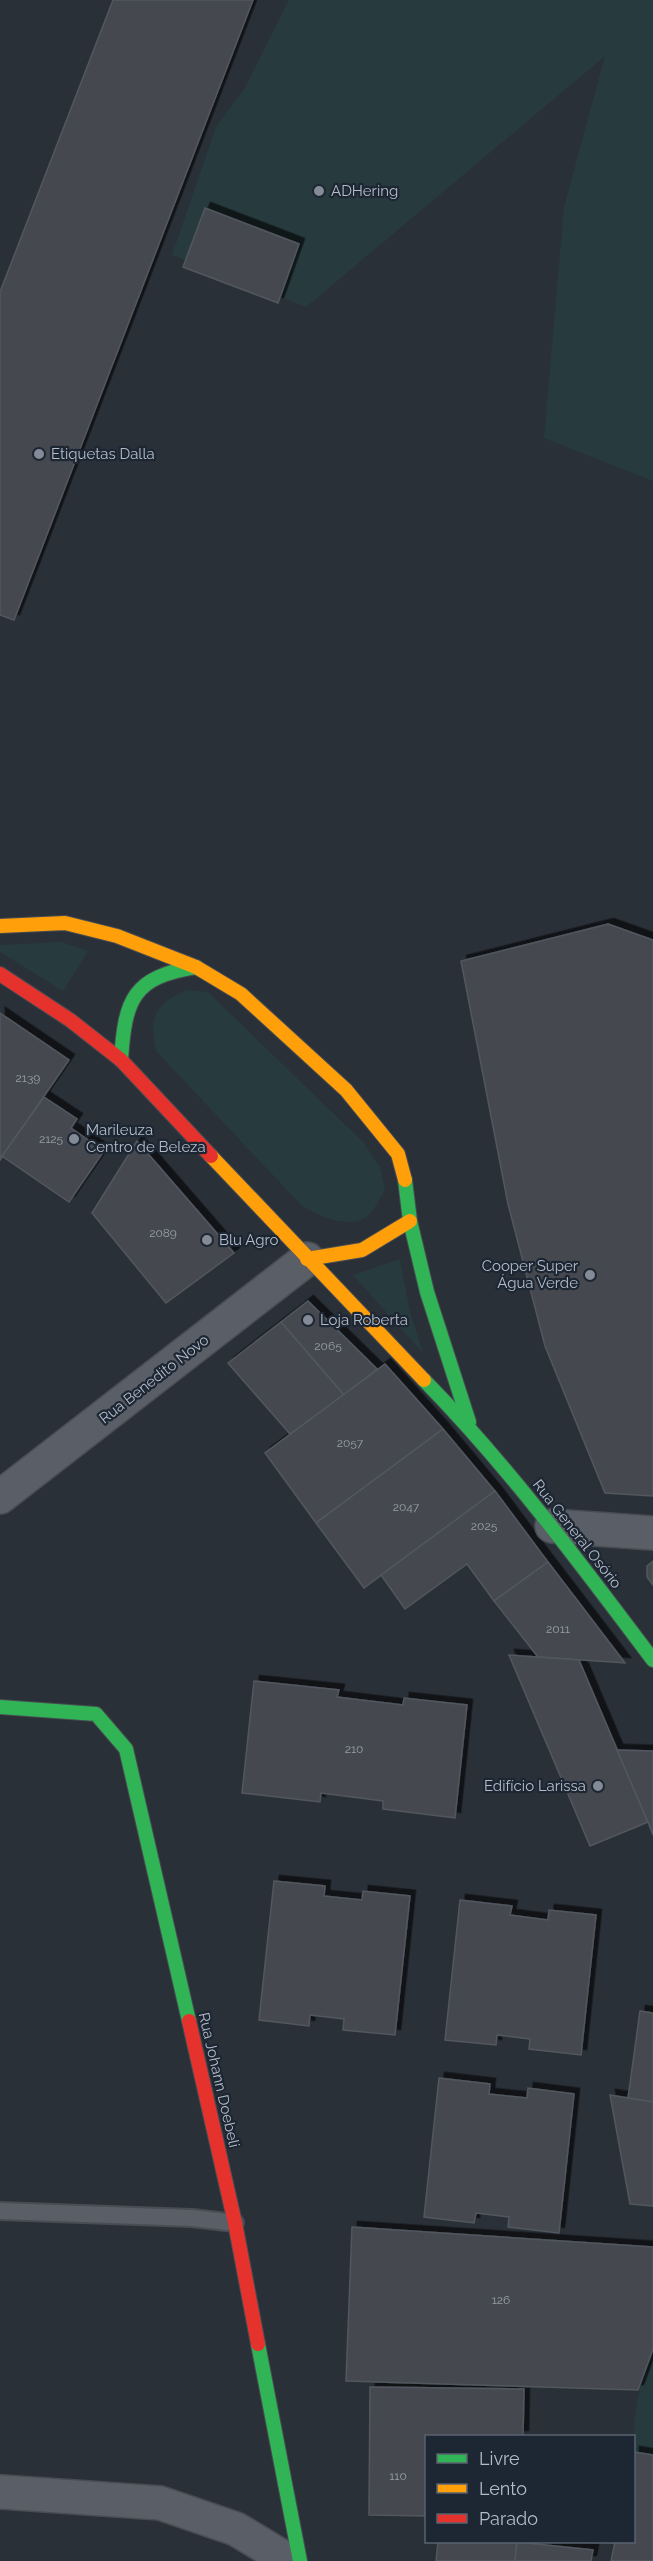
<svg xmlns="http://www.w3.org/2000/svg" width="653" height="2561" viewBox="0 0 653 2561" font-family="Raleway,sans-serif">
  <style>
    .green { fill: #273a3e }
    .building { fill: #444950; stroke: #52575f; stroke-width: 1.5; filter: url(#shadow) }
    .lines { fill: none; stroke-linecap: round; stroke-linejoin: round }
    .lane-casing { stroke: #484c53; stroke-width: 20 }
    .street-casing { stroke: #484c53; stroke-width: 36 }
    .fast-casing { stroke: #484c53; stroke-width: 16 }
    .slow-casing { stroke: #484c53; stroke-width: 16 }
    .jam-casing { stroke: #484c53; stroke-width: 16 }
    .lane { stroke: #5a5e66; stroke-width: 16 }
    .street { stroke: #5a5e66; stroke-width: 33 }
    .fast { stroke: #30b455; stroke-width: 14 }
    .slow { stroke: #ff9f0a; stroke-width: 14 }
    .jam { stroke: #e5322d; stroke-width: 14 }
    .poi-dot { fill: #848b96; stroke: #1d2633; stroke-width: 2 }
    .labels { text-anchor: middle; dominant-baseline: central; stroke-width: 4.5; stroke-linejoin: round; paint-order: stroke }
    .number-label { font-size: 12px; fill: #989fab }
    .poi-label { font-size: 15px; fill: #b4bcc9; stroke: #1d2633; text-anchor: start }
    .street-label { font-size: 15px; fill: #b4bcc9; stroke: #1d2633 }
  </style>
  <defs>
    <filter id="shadow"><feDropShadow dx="5.5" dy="-5.5" stdDeviation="0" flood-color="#0009"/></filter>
  </defs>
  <rect width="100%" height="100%" fill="#2a3038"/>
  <g class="green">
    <path d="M289 0H653V481L544 438 564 207 605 56 306 307 172 255 216 127 245 88Z"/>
    <path d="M61 942 88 951 63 991 0 952V945Z"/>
    <path d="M188 990 208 992 364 1143 380 1167 385 1190C380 1198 374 1212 366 1217 347 1230 319 1215 302 1206L157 1052C147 1020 155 1002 188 990Z"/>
    <path d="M400 1259 410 1312 423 1353 353 1275Z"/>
    <path d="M653 2349V2455L634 2452C633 2411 638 2390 653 2349Z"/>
  </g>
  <g class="building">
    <path d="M113 0H253L14 620 0 615V292Z"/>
    <path d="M205 208 299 244 278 303 183 267Z"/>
    <path d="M608 924 653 940V1496L605 1493 545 1346 508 1204 461 961Z"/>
    <path d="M0 1013 69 1060 0 1160Z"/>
    <path d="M44 1097 77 1119 71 1128 104 1151 69 1202 2 1156Z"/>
    <path d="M137 1141 234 1253 166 1303 92 1213Z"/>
    <path d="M308 1301 377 1369 344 1395 281 1322Z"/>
    <path d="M281 1322 344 1395 290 1434 228 1363Z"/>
    <path d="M385 1364 443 1429 316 1523 265 1453Z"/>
    <path d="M443 1429 495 1491 364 1588 316 1523Z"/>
    <path d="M495 1491 548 1562 494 1601 467 1564 405 1609 381 1575Z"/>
    <path d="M653 1561V1585L647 1577V1566Z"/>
    <path d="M548 1562 625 1663 538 1657 494 1601Z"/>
    <path d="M509 1655 579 1660 648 1822 590 1846Z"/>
    <path d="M254 1681 339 1690 337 1697 403 1705 404 1698 467 1705 455 1818 383 1809V1801L321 1793 320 1802 242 1793Z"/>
    <path d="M617 1750 653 1751V1835L648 1822Z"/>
    <path d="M274 1881 325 1886 324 1896 362 1900 363 1891 410 1896 395 2035 343 2030 344 2019 310 2015 309 2026 259 2020Z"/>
    <path d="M460 1900 512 1906 510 1915 548 1920 549 1910 596 1915 581 2055 529 2049 530 2039 497 2035 496 2045 445 2040Z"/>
    <path d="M640 2011 653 2013V2102L628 2098Z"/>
    <path d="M439 2078 490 2084 489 2094 527 2098 528 2088 574 2094 559 2233 508 2227 509 2217 476 2213 474 2223 424 2217Z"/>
    <path d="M610 2095 653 2102V2206L630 2204Z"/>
    <path d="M352 2227 653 2247V2349L638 2390 346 2381Z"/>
    <path d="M370 2387 524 2389 523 2436H426V2516L369 2515Z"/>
    <path d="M634 2452 653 2455V2561H611L615 2542H634Z"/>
    <path d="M438 2542H517L515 2561H436Z"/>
    <path d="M517 2542 593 2550 591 2561H515Z"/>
  </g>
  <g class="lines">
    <defs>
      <path id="lane" d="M0 2211 192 2218 235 2223"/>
      <g id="street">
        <path d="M0 1497 307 1259"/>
        <path d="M552 1526 653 1533"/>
        <path d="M2 2492 160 2503 236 2529 289 2561"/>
      </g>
      <g id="fast">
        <path d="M121 1060C125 999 133 977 196 967"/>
        <path d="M405 1180 410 1221 427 1292 469 1422"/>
        <path d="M424 1380C509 1467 580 1563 653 1660"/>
        <path d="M0 1707 96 1714 126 1749 189 2021"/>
        <path d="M258 2344 300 2561"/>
      </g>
      <g id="slow">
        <path d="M0 926 65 923 117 936 196 967 241 994 346 1090 398 1154 405 1180"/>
        <path d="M211 1156 424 1380"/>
        <path d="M307 1259 362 1250 410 1221"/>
      </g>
      <g id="jam">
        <path d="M0 974 70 1020 121 1060 211 1156"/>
        <path d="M189 2021 235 2223 258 2344"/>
      </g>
    </defs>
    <use href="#lane" class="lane-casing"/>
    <use href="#street" class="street-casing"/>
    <use href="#fast" class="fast-casing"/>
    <use href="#slow" class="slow-casing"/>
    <use href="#jam" class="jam-casing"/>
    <use href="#lane" class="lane"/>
    <use href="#street" class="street"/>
    <use href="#fast" class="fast"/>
    <use href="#slow" class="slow"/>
    <use href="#jam" class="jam"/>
  </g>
  <g class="poi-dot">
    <circle cx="319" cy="191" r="6"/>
    <circle cx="39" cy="454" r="6"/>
    <circle cx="74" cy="1139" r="6"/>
    <circle cx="207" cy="1240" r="6"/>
    <circle cx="590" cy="1275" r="6"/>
    <circle cx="308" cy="1320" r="6"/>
    <circle cx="598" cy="1786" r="6"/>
  </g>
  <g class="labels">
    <g class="number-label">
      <text x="28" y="1078">2139</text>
      <text x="51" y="1139">2125</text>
      <text x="163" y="1233">2089</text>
      <text x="328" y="1346">2065</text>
      <text x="350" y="1443">2057</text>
      <text x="406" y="1507">2047</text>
      <text x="484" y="1526">2025</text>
      <text x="558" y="1629">2011</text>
      <text x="354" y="1749">210</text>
      <text x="501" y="2300">126</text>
      <text x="398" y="2476">110</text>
    </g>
    <g class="poi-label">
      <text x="331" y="191">ADHering</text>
      <text x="51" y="454">Etiquetas Dalla</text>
      <text x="86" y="1130">Marileuza<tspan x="86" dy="17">Centro de Beleza</tspan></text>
      <text x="219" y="1240">Blu Agro</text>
      <text x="578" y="1266" text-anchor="end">Cooper Super<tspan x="578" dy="17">Água Verde</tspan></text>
      <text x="320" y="1320">Loja Roberta</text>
      <text x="586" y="1786" text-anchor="end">Edifício Larissa</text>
    </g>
    <g class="street-label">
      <text transform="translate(154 1379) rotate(-38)">Rua Benedito Novo</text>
      <text transform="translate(577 1534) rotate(52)">Rua General Osório</text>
      <text transform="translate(219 2080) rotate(77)">Rua Johann Doebeli</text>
    </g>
  </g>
  <rect x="425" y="2435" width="210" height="108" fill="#1d2633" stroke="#59626f" stroke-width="1.5"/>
  <rect x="437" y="2454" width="30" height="9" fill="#30b455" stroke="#59626f" stroke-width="1.5"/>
  <text x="479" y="2465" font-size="18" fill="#b4bcc9">Livre</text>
  <rect x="437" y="2484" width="30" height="9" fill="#ff9f0a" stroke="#59626f" stroke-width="1.5"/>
  <text x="479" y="2495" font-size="18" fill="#b4bcc9">Lento</text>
  <rect x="437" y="2514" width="30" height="9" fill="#e5322d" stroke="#59626f" stroke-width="1.5"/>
  <text x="479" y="2525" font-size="18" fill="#b4bcc9">Parado</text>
</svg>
